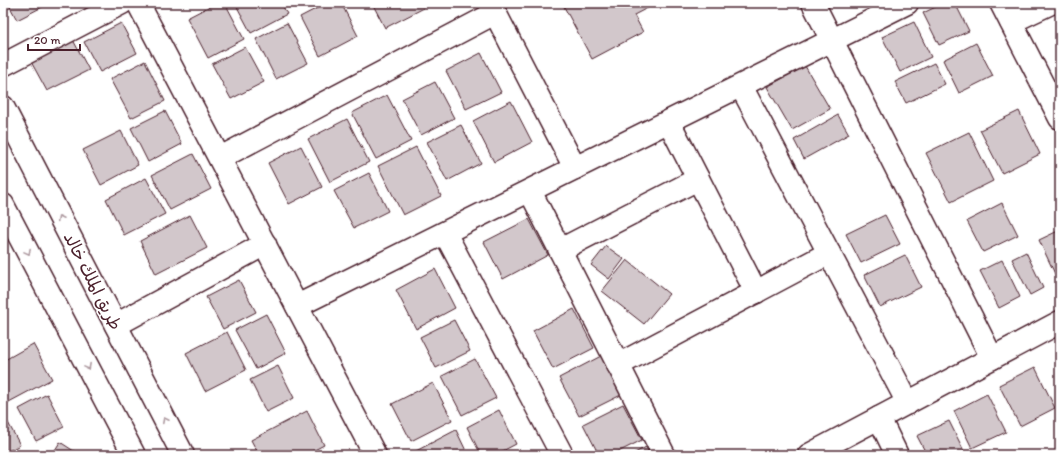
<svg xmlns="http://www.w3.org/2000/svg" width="1063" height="458" viewBox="0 0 1063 458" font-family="Itim,'Playpen Sans Arabic',sans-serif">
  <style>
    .building { fill: #d2c7cb; stroke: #4a1f2b }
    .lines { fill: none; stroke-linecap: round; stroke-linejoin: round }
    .minor-casing { stroke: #4a1f2b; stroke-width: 25 }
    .major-casing { stroke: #4a1f2b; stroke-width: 25 }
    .minor { stroke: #fff; stroke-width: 22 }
    .major { stroke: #fff; stroke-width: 22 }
    .oneway { stroke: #ae9aa0 }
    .labels { text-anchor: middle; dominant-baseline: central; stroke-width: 3; stroke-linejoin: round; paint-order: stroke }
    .street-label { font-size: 17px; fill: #4a1f2b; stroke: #fff }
  </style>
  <rect width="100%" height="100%" fill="#fff"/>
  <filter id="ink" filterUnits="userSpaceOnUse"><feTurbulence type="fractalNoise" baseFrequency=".025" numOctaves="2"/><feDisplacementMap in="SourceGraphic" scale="8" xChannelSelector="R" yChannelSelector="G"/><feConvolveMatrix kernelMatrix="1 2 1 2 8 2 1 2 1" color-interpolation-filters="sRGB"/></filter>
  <g filter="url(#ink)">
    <g class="building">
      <path d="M8 3H50L17 20Z"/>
      <path d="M216 3H225L244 39 208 58 187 18Z"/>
      <path d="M235 3H281L287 14 251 33Z"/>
      <path d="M327 3H341L358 36 320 56 300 17Z"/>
      <path d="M372 3H421L424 8 385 28Z"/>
      <path d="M562 3H657L634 15 643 32 592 59Z"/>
      <path d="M944 3H955L969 31 939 45 923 13Z"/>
      <path d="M914 22 931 57 900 72 882 37Z"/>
      <path d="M121 23 137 53 100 72 84 42Z"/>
      <path d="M287 23 308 63 276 79 256 39Z"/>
      <path d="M72 38 89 70 47 91 30 60Z"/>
      <path d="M976 43 993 76 959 93 943 60Z"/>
      <path d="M245 47 264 82 231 99 212 64Z"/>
      <path d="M481 53 501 92 466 109 446 71Z"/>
      <path d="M145 61 165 101 131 118 110 79Z"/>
      <path d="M934 63 945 84 906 103 895 82Z"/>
      <path d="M805 66 830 109 792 130 767 87Z"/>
      <path d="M435 82 454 118 421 135 402 99Z"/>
      <path d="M387 95 411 141 376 159 352 113Z"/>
      <path d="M511 101 532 142 494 162 473 121Z"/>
      <path d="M165 111 182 144 148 162 131 128Z"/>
      <path d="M1019 111 1040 154 1002 173 980 130Z"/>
      <path d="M838 115 849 134 804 159 794 140Z"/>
      <path d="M347 119 369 162 330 182 308 139Z"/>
      <path d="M461 125 481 163 447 181 427 142Z"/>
      <path d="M121 131 138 165 101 185 83 150Z"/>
      <path d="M969 132 993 181 951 202 926 153Z"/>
      <path d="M301 146 322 187 289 204 268 163Z"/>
      <path d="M416 147 441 196 403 215 378 166Z"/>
      <path d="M193 154 211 189 170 210 152 175Z"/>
      <path d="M369 173 388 211 354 228 334 191Z"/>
      <path d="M146 178 165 214 124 235 106 199Z"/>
      <path d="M1002 203 1018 235 983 252 967 221Z"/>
      <path d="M190 215 207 248 156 274 140 241Z"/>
      <path d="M885 215 900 244 861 263 846 234Z"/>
      <path d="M529 219 548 255 503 279 484 242Z"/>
      <path d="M1060 230V274L1056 276 1039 240Z"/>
      <path d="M606 246 624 259 609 279 591 265Z"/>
      <path d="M1026 252 1043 288 1030 295 1012 259Z"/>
      <path d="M905 255 921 287 880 307 864 275Z"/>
      <path d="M627 260 669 294 644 324 602 291Z"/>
      <path d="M1002 260 1020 297 999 308 980 271Z"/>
      <path d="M435 269 455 308 416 329 396 290Z"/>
      <path d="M239 280 256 312 223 329 206 297Z"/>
      <path d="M574 309 594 348 553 369 533 331Z"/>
      <path d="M266 314 286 353 256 369 235 330Z"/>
      <path d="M454 320 470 351 436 368 420 337Z"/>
      <path d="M227 332 246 370 205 391 186 353Z"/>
      <path d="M33 344 52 379 7 403 3 396V361Z"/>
      <path d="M601 356 621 395 579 416 559 378Z"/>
      <path d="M475 359 496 398 462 415 442 376Z"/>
      <path d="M278 366 294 398 266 412 250 380Z"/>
      <path d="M1035 367 1055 408 1020 426 999 385Z"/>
      <path d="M433 383 452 420 411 441 392 404Z"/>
      <path d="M47 394 64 427 36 441 19 409Z"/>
      <path d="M987 394 1006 432 972 448 954 411Z"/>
      <path d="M623 404 642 440 612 455H599L583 424Z"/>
      <path d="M499 410 516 444 495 455H481L467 427Z"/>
      <path d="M307 411 324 445 305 455H259L251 440Z"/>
      <path d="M5 417 20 445 3 454V418Z"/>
      <path d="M949 421 966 455H927L917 436Z"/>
      <path d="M456 430 468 455H418L416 451Z"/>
      <path d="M60 442 80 455H52Z"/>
      <path d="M646 447 650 455H631Z"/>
    </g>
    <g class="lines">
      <defs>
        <g id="minor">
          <path d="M138 3 375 455"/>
          <path d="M490 3 575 168"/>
          <path d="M813 3 992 358"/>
          <path d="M1001 3 1060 118"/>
          <path d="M1011 22 1051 3"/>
          <path d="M3 65 122 3"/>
          <path d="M741 86 908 403"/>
          <path d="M669 122 756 292"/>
          <path d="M220 158 495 13"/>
          <path d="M530 191 664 455"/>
          <path d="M445 233 562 455"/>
          <path d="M560 250 698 179"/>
          <path d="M297 306 907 3"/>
          <path d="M116 325 265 244"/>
          <path d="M618 365 829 253"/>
          <path d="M879 418 897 455"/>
          <path d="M809 455 1060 322"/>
        </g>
        <g id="major">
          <path d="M3 107 183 455"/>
          <path d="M3 205 134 455"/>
        </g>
      </defs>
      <use href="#minor" class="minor-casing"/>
      <use href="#major" class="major-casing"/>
      <use href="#minor" class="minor"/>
      <use href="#major" class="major"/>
    </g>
    <defs><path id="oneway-chevron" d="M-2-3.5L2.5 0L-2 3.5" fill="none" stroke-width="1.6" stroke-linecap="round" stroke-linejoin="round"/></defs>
    <g class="oneway">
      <use href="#oneway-chevron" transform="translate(60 218) rotate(-117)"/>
      <use href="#oneway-chevron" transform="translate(28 252) rotate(62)"/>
      <use href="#oneway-chevron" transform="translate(88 367) rotate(62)"/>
      <use href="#oneway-chevron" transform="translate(165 420) rotate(-117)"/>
    </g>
  </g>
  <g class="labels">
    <g class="street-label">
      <text transform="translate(93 281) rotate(63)">طريق الملك خالد</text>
    </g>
  </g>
  <rect width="1063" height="458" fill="none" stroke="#fff" stroke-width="16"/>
  <rect x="8" y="8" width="1047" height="442" fill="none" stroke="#4a1f2b" stroke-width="1.5" filter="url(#ink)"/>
  <path d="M28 44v6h52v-6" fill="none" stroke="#4a1f2b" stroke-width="2"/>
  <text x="34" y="44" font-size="12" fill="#4a1f2b" stroke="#ffffff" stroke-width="3" paint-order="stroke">20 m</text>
</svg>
